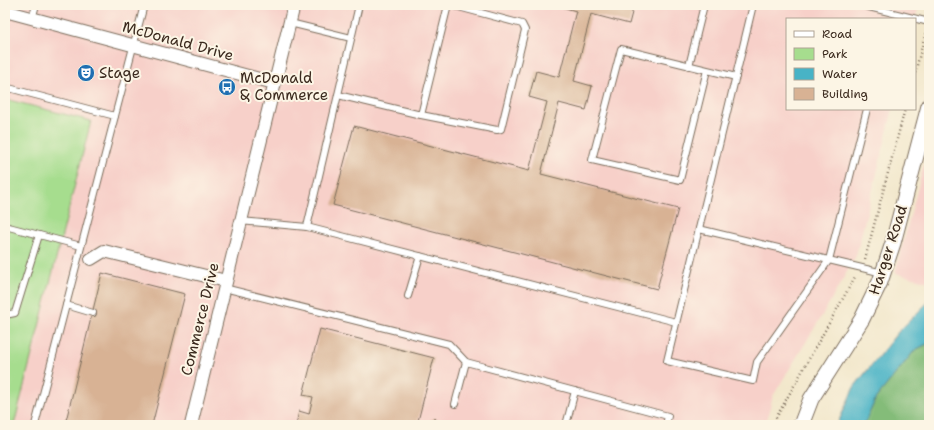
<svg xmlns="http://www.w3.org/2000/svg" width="934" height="430" viewBox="0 0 934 430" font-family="'Shantell Sans',sans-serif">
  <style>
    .built { fill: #f7d0c9 }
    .green { fill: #a6dd8e; stroke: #708456 }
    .forest { fill: #84bc79; stroke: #60734c }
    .water { fill: #48b3c6; stroke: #426e72 }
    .building { fill: #d8b294 }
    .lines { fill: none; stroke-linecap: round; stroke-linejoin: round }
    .service-casing { stroke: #7b6c5b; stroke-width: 8 }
    .minor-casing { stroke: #7b6c5b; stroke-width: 14 }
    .tertiary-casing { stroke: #7b6c5b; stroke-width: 17 }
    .path { stroke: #7b6c5b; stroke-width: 2.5; stroke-dasharray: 1 3; stroke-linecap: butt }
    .service { stroke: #fff; stroke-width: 6 }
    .minor { stroke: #fff; stroke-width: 12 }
    .tertiary { stroke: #fff; stroke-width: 15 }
    .labels { text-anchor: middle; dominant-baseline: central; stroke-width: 4; stroke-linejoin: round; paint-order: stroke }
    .street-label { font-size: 15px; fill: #3b2a1e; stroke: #fcf5e5 }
    .poi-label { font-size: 15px; fill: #3b2a1e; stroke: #fcf5e5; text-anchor: start }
  </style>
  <rect width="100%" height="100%" fill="#fcf5e5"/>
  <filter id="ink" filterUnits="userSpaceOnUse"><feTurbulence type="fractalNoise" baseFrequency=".025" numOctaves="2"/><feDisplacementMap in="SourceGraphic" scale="8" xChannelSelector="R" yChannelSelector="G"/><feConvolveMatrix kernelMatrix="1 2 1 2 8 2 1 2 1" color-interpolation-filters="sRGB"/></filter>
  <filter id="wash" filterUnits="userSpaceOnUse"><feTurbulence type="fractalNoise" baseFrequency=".012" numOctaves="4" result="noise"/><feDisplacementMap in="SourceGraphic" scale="16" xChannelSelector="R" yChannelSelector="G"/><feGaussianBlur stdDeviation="0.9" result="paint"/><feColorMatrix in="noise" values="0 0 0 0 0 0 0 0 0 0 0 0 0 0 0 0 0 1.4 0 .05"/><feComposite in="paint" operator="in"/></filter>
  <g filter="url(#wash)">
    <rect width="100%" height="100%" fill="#f2e7cb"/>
    <g class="built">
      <path d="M5 5H919L915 21V19H787V109H893L856 256 823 314 773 396 765 425H5Z"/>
      <path d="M929 146V282L895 273Z"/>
    </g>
    <path class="green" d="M5 99 91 121 14 425H5Z"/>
    <path class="forest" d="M929 343V425H864L876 398 915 350Z"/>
    <path class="water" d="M929 301V343L915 350 876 398 864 425H837L854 387 898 332Z"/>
    <g id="blocks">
      <g class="building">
        <path d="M555 5H634L629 24 591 14 574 81 592 86 586 110 559 103 541 174 678 209 657 289 333 205 354 126 529 171 547 102 529 97 536 71 559 77 576 11Z"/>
        <path d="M102 273 185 294 152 425H65Z"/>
        <path d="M320 329 434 358 417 425H296L299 411 309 414 313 397 303 395Z"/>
        <path d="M435 418 440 425H421Z"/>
      </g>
    </g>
  </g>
  <g filter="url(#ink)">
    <use href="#blocks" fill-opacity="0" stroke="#7b6c5b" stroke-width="1"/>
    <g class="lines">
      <defs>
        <g id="service">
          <path d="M753 5 667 361 753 381 757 362 829 260 867 109"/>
          <path d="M861 5 929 22"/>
          <path d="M32 19 36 5"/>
          <path d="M290 23 351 38"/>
          <path d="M689 66 704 5"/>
          <path d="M707 70 680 180 592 160 621 49 736 77"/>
          <path d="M5 87 115 116 144 5"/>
          <path d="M338 95 421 115 448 5"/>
          <path d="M421 115 497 130 501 129 525 30 522 24 451 5"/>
          <path d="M240 221 307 227 676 322"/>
          <path d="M5 226 81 246"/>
          <path d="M307 227 359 5"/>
          <path d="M699 229 883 273"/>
          <path d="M224 288 449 344 466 362 668 416 666 425"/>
          <path d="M408 296 420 256"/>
          <path d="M66 305 93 313"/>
          <path d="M5 315 15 313 39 235"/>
          <path d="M455 404 466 362"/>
          <path d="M35 425 115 116"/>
          <path d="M566 425 575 391"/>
        </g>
        <g id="minor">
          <path d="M5 11 274 83"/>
          <path d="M91 259 104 251 226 281"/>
          <path d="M191 425 294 5"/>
        </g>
        <path id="tertiary" d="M801 425 811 399 862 319 880 282 893 243 929 106"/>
      </defs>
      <use href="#service" class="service-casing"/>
      <use href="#minor" class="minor-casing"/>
      <use href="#tertiary" class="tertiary-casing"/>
      <g class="path">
        <path d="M915 73 926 31"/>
        <path d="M865 259 905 109"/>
        <path d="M772 425 855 277"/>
      </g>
      <use href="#service" class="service"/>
      <use href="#minor" class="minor"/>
      <use href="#tertiary" class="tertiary"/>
    </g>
  </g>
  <defs>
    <symbol id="theatre-disc" viewBox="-11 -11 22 22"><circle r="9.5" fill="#1f6fb2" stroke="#fcf5e5"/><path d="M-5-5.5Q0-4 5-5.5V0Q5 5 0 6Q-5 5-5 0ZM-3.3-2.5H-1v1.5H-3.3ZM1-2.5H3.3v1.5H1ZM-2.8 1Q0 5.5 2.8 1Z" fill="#fff"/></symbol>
    <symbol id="bus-disc" viewBox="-11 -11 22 22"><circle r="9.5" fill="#1f6fb2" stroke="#fcf5e5"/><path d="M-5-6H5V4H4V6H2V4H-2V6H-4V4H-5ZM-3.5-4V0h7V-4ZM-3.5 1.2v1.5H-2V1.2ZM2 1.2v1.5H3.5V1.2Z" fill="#fff"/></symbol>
  </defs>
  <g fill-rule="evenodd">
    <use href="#theatre-disc" x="76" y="63" width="20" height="20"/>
    <use href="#bus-disc" x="217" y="77" width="20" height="20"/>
  </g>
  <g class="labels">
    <g class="street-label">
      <text transform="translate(178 41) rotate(15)">McDonald Drive</text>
      <text transform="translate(888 250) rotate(-72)">Harger Road</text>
      <text transform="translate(200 319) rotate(-76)">Commerce Drive</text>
    </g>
    <g class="poi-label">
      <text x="99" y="73">Stage</text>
      <text x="240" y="78">McDonald<tspan x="240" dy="17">&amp; Commerce</tspan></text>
    </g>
  </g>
  <rect width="934" height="430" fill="none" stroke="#fcf5e5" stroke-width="20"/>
  <rect x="786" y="18" width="130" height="92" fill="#fcf5e5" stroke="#afa495"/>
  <rect x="794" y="31" width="20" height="6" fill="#ffffff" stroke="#afa495"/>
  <text x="822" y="38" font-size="12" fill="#3b2a1e">Road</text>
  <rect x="794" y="48" width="20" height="12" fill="#a6dd8e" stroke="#afa495"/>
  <text x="822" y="58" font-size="12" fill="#3b2a1e">Park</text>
  <rect x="794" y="68" width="20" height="12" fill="#48b3c6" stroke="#afa495"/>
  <text x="822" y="78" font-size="12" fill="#3b2a1e">Water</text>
  <rect x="794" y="88" width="20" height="12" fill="#d8b294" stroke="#afa495"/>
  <text x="822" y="98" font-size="12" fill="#3b2a1e">Building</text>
</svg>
